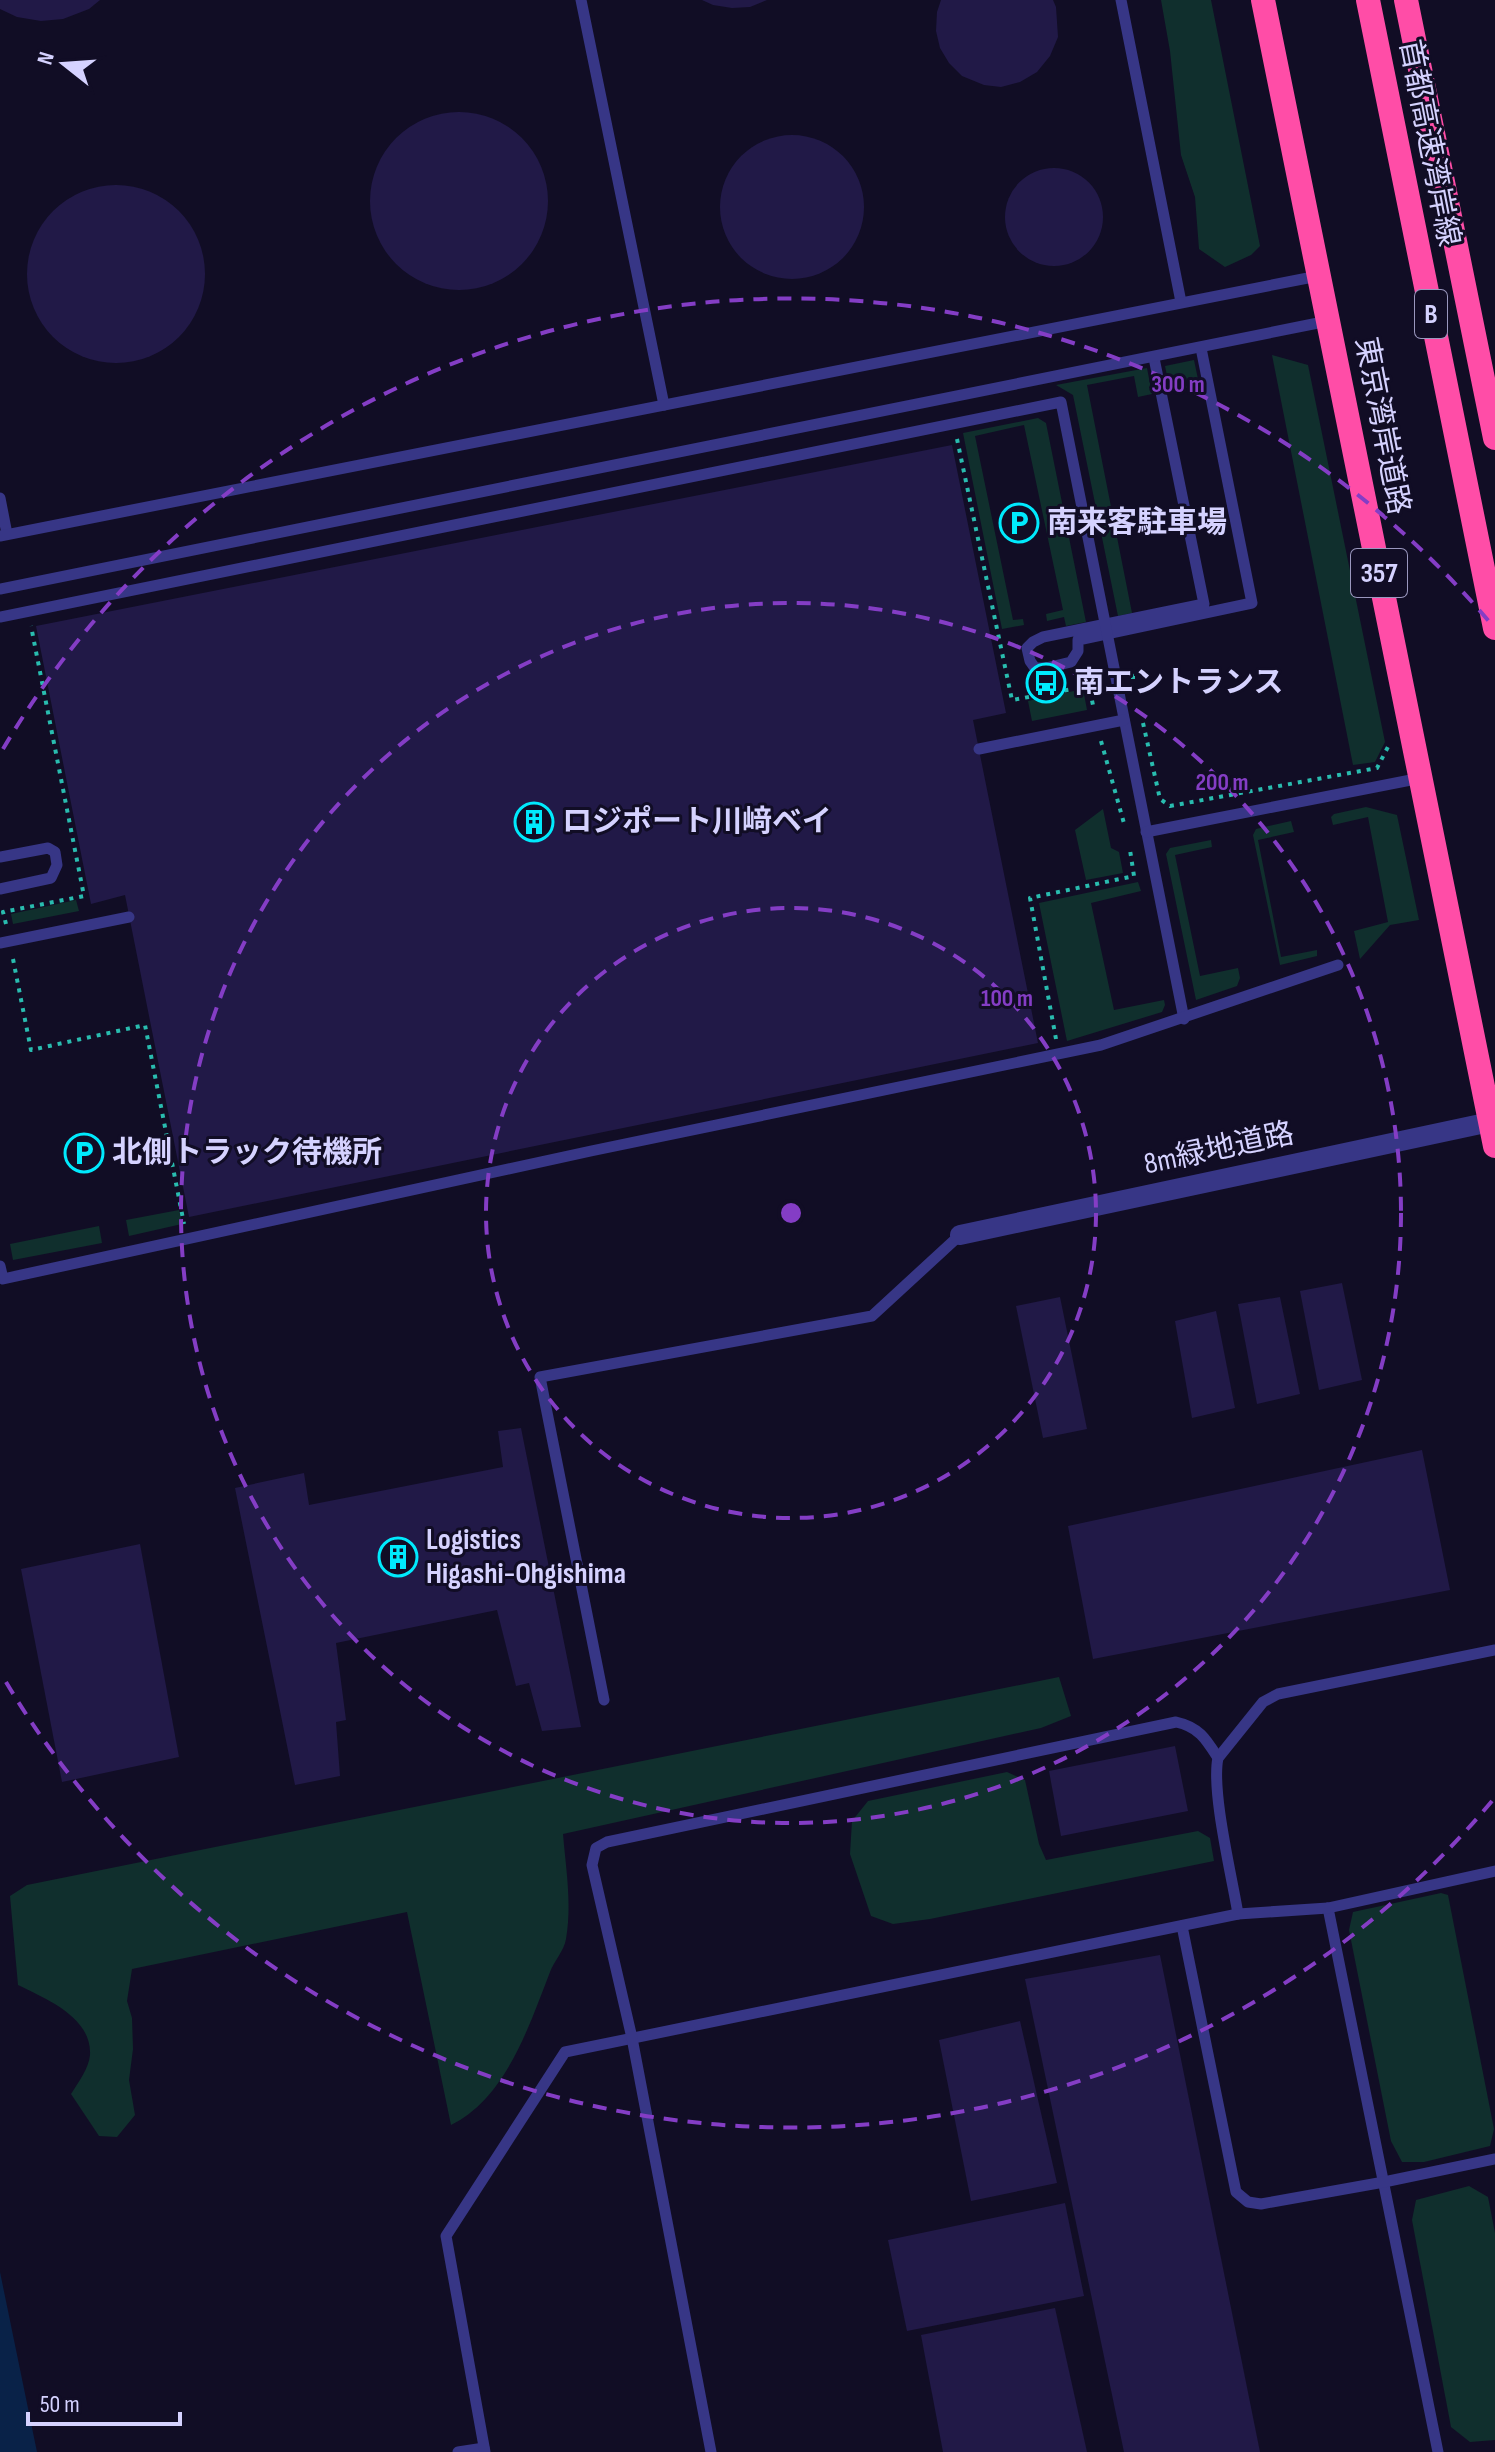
<svg xmlns="http://www.w3.org/2000/svg" width="1495" height="2452" viewBox="0 0 1495 2452" font-family="'Sofia Sans Condensed','Noto Sans JP',sans-serif">
  <style>
    .green { fill: #102f2d }
    .water { fill: #092248 }
    .building { fill: #211947 }
    .lines { fill: none; stroke-linecap: round; stroke-linejoin: round }
    .path { stroke: #29bcaf; stroke-width: 4; stroke-dasharray: 4 6; stroke-linecap: butt }
    .lane { stroke: #373686; stroke-width: 11 }
    .street { stroke: #373686; stroke-width: 20 }
    .highway { stroke: #ff4da7; stroke-width: 24 }
    .ring { fill: none; stroke: #843dc5; stroke-width: 4; stroke-dasharray: 14 10 }
    .labels { text-anchor: middle; dominant-baseline: central; stroke-width: 6; stroke-linejoin: round; paint-order: stroke }
    .shield { fill: #110d25; stroke: #9a97be; stroke-width: 2 }
    .shield-label { font-size: 28px; font-weight: bold; fill: #d5d2ff }
    .street-label { font-size: 30px; fill: #d5d2ff; stroke: #110d25 }
    .poi-label { font-size: 30px; font-weight: bold; fill: #d5d2ff; stroke: #110d25; text-anchor: start }
    .centre { fill: #843dc5; stroke: #110d25; stroke-width: 4 }
    .ring-label { font-size: 24px; text-anchor: middle; font-weight: bold; fill: #843dc5; stroke: #110d25; stroke-width: 6; stroke-linejoin: round; paint-order: stroke }
  </style>
  <rect width="100%" height="100%" fill="#110d25"/>
  <g class="green">
    <path d="M1161 0H1211L1260 246 1251 255 1225 267 1199 249 1195 197 1181 155 1170 51Z"/>
    <path d="M1272 355 1308 365 1385 742 1375 762 1353 765Z"/>
    <path d="M1194 360 1199 384 1170 390 1165 366Z"/>
    <path d="M1147 368 1152 394 1138 397 1134 376 1087 385 1132 613 1118 616 1073 395 1056 385Z"/>
    <path d="M1038 418 1046 423 1086 622 1066 626 1064 617 1047 621 1046 614 1063 610 1024 425 975 436 1013 620 1023 619 1024 625 1002 629 963 433Z"/>
    <path d="M1083 689 1087 710 1032 721 1028 701Z"/>
    <path d="M1366 807 1397 815 1419 920 1390 925 1360 959 1354 931 1388 922 1368 817 1333 825 1331 817 1334 814Z"/>
    <path d="M1103 809 1111 848 1119 852 1123 873 1086 880 1075 830Z"/>
    <path d="M1291 821 1294 832 1258 840 1281 957 1317 950V956L1280 965 1253 835 1256 829Z"/>
    <path d="M1211 840 1212 847 1175 855 1200 976 1238 968 1240 978 1237 986 1196 1000 1166 854 1170 848Z"/>
    <path d="M1138 882 1141 891 1091 903 1114 1010 1164 1000 1165 1005 1162 1012 1067 1041 1039 903Z"/>
    <path d="M76 900 79 911 13 924 11 914Z"/>
    <path d="M179 1210 182 1224 129 1236 126 1220Z"/>
    <path d="M99 1226 102 1243 13 1260 10 1244Z"/>
    <path d="M1059 1677 1071 1716 1041 1728 563 1834C566 1870 572 1903 566 1939 564 1951 554 1961 550 1972 529 2026 506 2098 451 2125L407 1912 132 1969 127 2001 132 2018 133 2049 129 2080 135 2115 117 2137 99 2136 71 2094C78 2083 89 2068 90 2055 92 2017 46 1999 18 1985L10 1896 27 1885Z"/>
    <path d="M1007 1772 1025 1780 1039 1844 1046 1860 1198 1831 1210 1838 1214 1861 930 1919 893 1924 871 1916 850 1854 852 1821 868 1801Z"/>
    <path d="M1441 1893 1448 1895 1494 2129 1490 2146 1424 2162H1402L1391 2141 1349 1930 1353 1912Z"/>
    <path d="M1469 2186 1488 2197 1495 2233V2440L1470 2442 1451 2427 1412 2220 1416 2200Z"/>
  </g>
  <path class="water" d="M0 2272 37 2452H0Z"/>
  <g class="building">
    <path d="M0 0H100L89 9 63 19 41 21 17 17 0 9Z"/>
    <path d="M702 0H767L750 7 732 8 713 5Z"/>
    <path d="M941 0H1053L1056 7 1058 37 1050 56 1037 72 1020 82 1001 87 984 85 962 76 949 63 940 48 936 31 937 12Z"/>
    <circle cx="459" cy="201" r="89"/>
    <circle cx="792" cy="207" r="72"/>
    <circle cx="1054" cy="217" r="49"/>
    <circle cx="116" cy="274" r="89"/>
    <path d="M952 445 1006 713 973 720 1038 1043 189 1217 125 895 91 904 36 626Z"/>
    <path d="M1342 1283 1362 1380 1319 1390 1300 1291Z"/>
    <path d="M1060 1297 1087 1429 1043 1438 1016 1306Z"/>
    <path d="M1280 1297 1300 1394 1257 1404 1238 1304Z"/>
    <path d="M1216 1311 1235 1408 1192 1418 1175 1321Z"/>
    <path d="M521 1428 581 1727 542 1731 529 1683 516 1686 497 1610 336 1643 346 1720 336 1722 340 1776 295 1785 235 1488 304 1473 309 1505 503 1467 498 1431Z"/>
    <path d="M1422 1450 1450 1590 1093 1659 1068 1526Z"/>
    <path d="M140 1544 179 1757 62 1782 21 1569Z"/>
    <path d="M1175 1746 1188 1811 1061 1836 1049 1771Z"/>
    <path d="M1160 1955 1260 2452H1124L1025 1979Z"/>
    <path d="M1020 2021 1057 2183 971 2201 939 2040Z"/>
    <path d="M1065 2203 1084 2296 907 2331 888 2240Z"/>
    <path d="M1055 2308 1087 2452H943L921 2335Z"/>
  </g>
  <g class="lines">
    <g class="path">
      <path d="M957 439 1012 700 1089 686 1094 710"/>
      <path d="M1133 679V676L1144 674"/>
      <path d="M1143 723 1160 799 1170 806 1377 768 1390 743"/>
      <path d="M1101 741 1125 827"/>
      <path d="M6 924 3 912 84 896 31 626"/>
      <path d="M13 959 31 1050 145 1025 184 1224"/>
      <path d="M1056 1039 1030 898 1134 876 1130 850"/>
    </g>
    <g class="lane">
      <path d="M581 0 664 405"/>
      <path d="M1121 0 1181 302"/>
      <path d="M1154 358 1204 604 1043 637 1033 642 1027 648 1030 661 1035 668H1046L1071 662 1078 651V640L1252 603 1201 348"/>
      <path d="M0 498 7 534"/>
      <path d="M0 536 1318 276"/>
      <path d="M0 589 1328 321"/>
      <path d="M0 617 1061 402 1184 1019"/>
      <path d="M979 749 1124 720"/>
      <path d="M1146 832 1421 778"/>
      <path d="M0 857 48 848 55 852 57 865 51 878 0 889"/>
      <path d="M0 943 129 917"/>
      <path d="M0 1266 3 1279 591 1151 1101 1045 1338 965"/>
      <path d="M604 1700 540 1377 872 1316 960 1235"/>
      <path d="M1328 1908 1438 2452"/>
      <path d="M1238 1914C1232 1877 1211 1791 1218 1758L1263 1702 1278 1694 1495 1650"/>
      <path d="M1182 1926 1236 2192 1248 2202 1261 2204 1384 2182 1495 2159"/>
      <path d="M458 2452 484 2448"/>
      <path d="M485 2452 446 2236 565 2052 1238 1914 1328 1908 1495 1871"/>
      <path d="M711 2452 632 2038 592 1865 596 1848 607 1842 1176 1722C1199 1727 1206 1739 1218 1758"/>
    </g>
    <path class="street" d="M960 1235 1490 1122"/>
    <g class="highway">
      <path d="M1263 0 1495 1146"/>
      <path d="M1368 0 1495 628"/>
      <path d="M1406 0 1495 438"/>
    </g>
  </g>
  <g class="ring">
    <circle cx="791" cy="1213" r="305"/>
    <circle cx="791" cy="1213" r="610"/>
    <path d="M1492 1801A915 915 0 0 1 3 1677M3 749A915 915 0 0 1 1492 625"/>
  </g>
  <defs>
    <symbol id="parking-ring" viewBox="-11 -11 22 22"><circle r="9.5" fill="#110d25" stroke="#00eafd" stroke-width="1.5"/><path d="M-3.5-5.5H1a3.5 3.5 0 0 1 0 7H-1V5.5H-3.5ZM-1-3.4V-.6H.8a1.4 1.4 0 0 0 0-2.8Z" fill="#00eafd"/></symbol>
    <symbol id="bus-ring" viewBox="-11 -11 22 22"><circle r="9.5" fill="#110d25" stroke="#00eafd" stroke-width="1.5"/><path d="M-5-6H5V4H4V6H2V4H-2V6H-4V4H-5ZM-3.5-4V0h7V-4ZM-3.5 1.2v1.5H-2V1.2ZM2 1.2v1.5H3.5V1.2Z" fill="#00eafd"/></symbol>
    <symbol id="building-ring" viewBox="-11 -11 22 22"><circle r="9.5" fill="#110d25" stroke="#00eafd" stroke-width="1.5"/><path d="M-4-6H4V6H1V3H-1V6H-4ZM-2.5-4.3h1.7v1.8h-1.7ZM.8-4.3h1.7v1.8H.8ZM-2.5-1h1.7V.8h-1.7ZM.8-1h1.7V.8H.8Z" fill="#00eafd"/></symbol>
  </defs>
  <g fill-rule="evenodd">
    <use href="#parking-ring" x="997" y="501" width="44" height="44"/>
    <use href="#bus-ring" x="1024" y="661" width="44" height="44"/>
    <use href="#building-ring" x="512" y="800" width="44" height="44"/>
    <use href="#parking-ring" x="62" y="1131" width="44" height="44"/>
    <use href="#building-ring" x="376" y="1535" width="44" height="44"/>
  </g>
  <g class="labels">
    <g class="shield">
      <rect x="1415" y="290" width="32" height="48" rx="6"/>
      <rect x="1351" y="549" width="56" height="48" rx="6"/>
    </g>
    <g class="shield-label">
      <text x="1431" y="314">B</text>
      <text x="1379" y="573">357</text>
    </g>
    <g class="street-label">
      <text transform="translate(1429 143) rotate(79)">首都高速湾岸線</text>
      <text transform="translate(1382 426) rotate(79)">東京湾岸道路</text>
      <text transform="translate(1219 1149) rotate(-12)">8m緑地道路</text>
    </g>
    <g class="poi-label">
      <text x="1047" y="523">南来客駐車場</text>
      <text x="1074" y="683">南エントランス</text>
      <text x="562" y="822">ロジポート川﨑ベイ</text>
      <text x="112" y="1153">北側トラック待機所</text>
      <text x="426" y="1540">Logistics<tspan x="426" dy="34">Higashi-Ohgishima</tspan></text>
    </g>
  </g>
  <circle cx="791" cy="1213" r="12" class="centre"/>
  <g class="ring-label">
    <text x="1178" y="392">300 m</text>
    <text x="1222" y="790">200 m</text>
    <text x="1007" y="1006">100 m</text>
  </g>
  <g transform="translate(64 64) rotate(287)" stroke="#110d25" stroke-width="6" paint-order="stroke">
  <path d="M0-6L14 30L0 20L-14 30Z" fill="#d5d2ff"/>
  <text y="-12" font-size="22" font-weight="bold" text-anchor="middle" fill="#d5d2ff">N</text>
  </g>
  <path d="M28 2412v12h152v-12" fill="none" stroke="#d5d2ff" stroke-width="4"/>
  <text x="40" y="2412" font-size="24" fill="#d5d2ff" stroke="#110d25" stroke-width="6" paint-order="stroke">50 m</text>
</svg>
